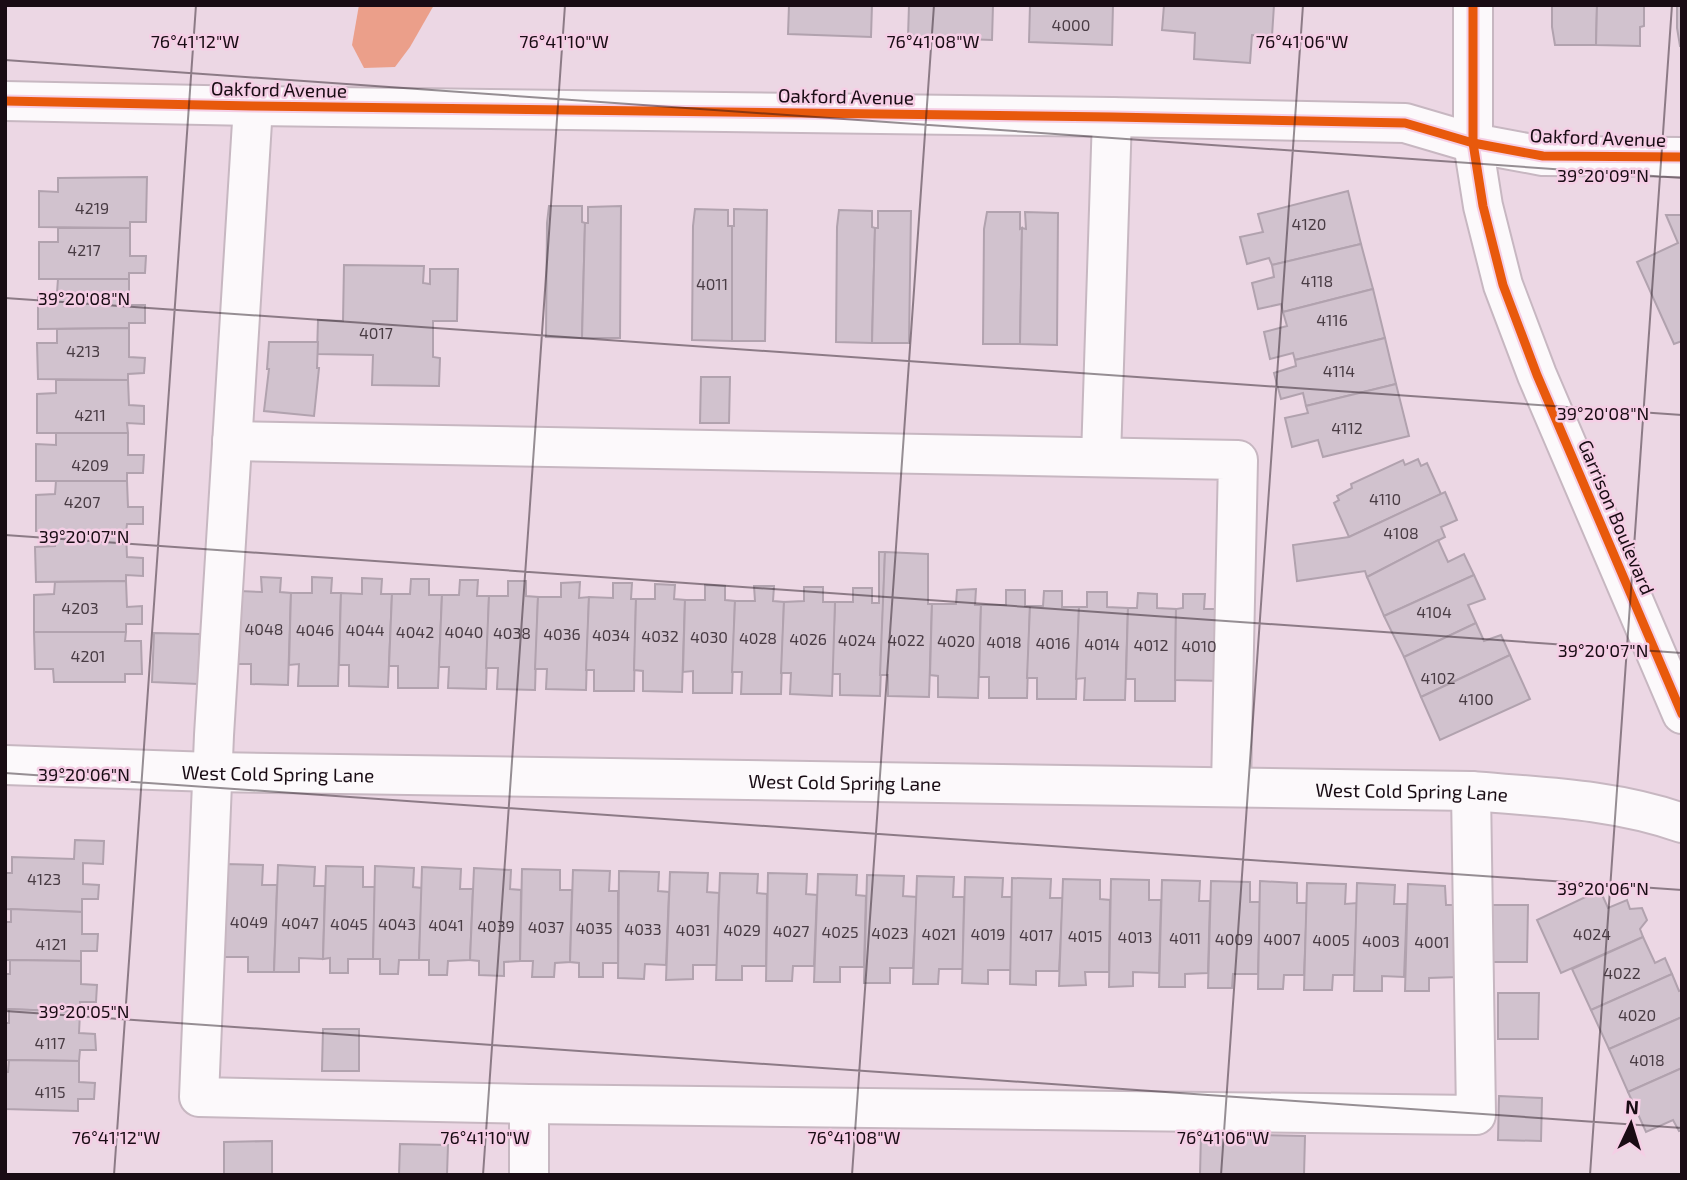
<svg xmlns="http://www.w3.org/2000/svg" width="1687" height="1180" viewBox="0 0 1687 1180" font-family="'Exo 2',sans-serif">
  <style>
    .forest { fill: #eb9f8a }
    .building { fill: #d1c2ce; stroke: #b1a2ae; stroke-width: 2 }
    .lines { fill: none; stroke-linecap: round; stroke-linejoin: round }
    .minor-casing { stroke: #c7b7c1; stroke-width: 42 }
    .major-casing { stroke: #c7b7c1; stroke-width: 42 }
    .minor { stroke: #fcf9fb; stroke-width: 38 }
    .major { stroke: #fcf9fb; stroke-width: 38 }
    .cycleway-casing { stroke: #f5cee5; stroke-width: 13 }
    .cycleway { stroke: #e8590c; stroke-width: 9 }
    .ticks { fill: none; stroke: #190c14; stroke-width: 2; stroke-opacity: 0.45 }
    .labels { text-anchor: middle; dominant-baseline: central; stroke-width: 5; stroke-linejoin: round; paint-order: stroke }
    .number-label { font-size: 16px; fill: #493c44 }
    .street-label { font-size: 19px; fill: #190c14; stroke: #f5cee5 }
    .ticks-label { font-size: 18px; text-anchor: middle; fill: #190c14; stroke: #f5cee5; stroke-width: 5; stroke-linejoin: round; paint-order: stroke }
  </style>
  <rect width="100%" height="100%" fill="#ecd7e4"/>
  <path class="forest" d="M359 5H434L410 47 395 67 364 68 352 45Z"/>
  <g class="building">
    <path d="M789 5H872L871 37 788 34Z"/>
    <path d="M909 5H993L992 40 908 37Z"/>
    <path d="M1030 5H1113L1112 45 1029 42Z"/>
    <path d="M1164 5H1274L1272 36 1252 35 1250 63 1194 59 1195 33 1162 30Z"/>
    <path d="M1552 5H1597L1596 45H1555L1552 27Z"/>
    <path d="M1597 5H1644V26L1640 27V46L1596 45Z"/>
    <path d="M1677 5H1682V46H1680L1677 28Z"/>
    <path d="M147 177 146 222H130V228L39 227V191L58 192V178Z"/>
    <path d="M1348 191 1361 244 1272 265 1269 258 1247 264 1240 237 1263 232 1258 214Z"/>
    <path d="M549 206H582V222L585 223 582 338 546 337 547 223Z"/>
    <path d="M621 206 620 338H582L585 223H588V207Z"/>
    <path d="M695 209 728 210V226H732V341L692 340 693 226Z"/>
    <path d="M734 209 767 210 765 341H732V226H734Z"/>
    <path d="M839 210 872 211V227L875 228 872 343 836 342 837 227Z"/>
    <path d="M878 211H911L909 343H872L875 228H878Z"/>
    <path d="M987 212H1020V229L1022 228 1020 344H983L984 229Z"/>
    <path d="M1025 212 1058 213 1057 345 1020 344 1022 228 1026 229Z"/>
    <path d="M1666 215H1682V341L1674 344 1637 262 1678 243Z"/>
    <path d="M58 228H130V256H146L145 273H129V279H39V242H58Z"/>
    <path d="M1361 244 1373 289 1283 312 1281 304 1258 309 1252 283 1274 277 1272 265Z"/>
    <path d="M344 265 424 266 423 283 430 284V269H458L457 321H433V357L440 358 439 386 372 385 373 355 317 354 318 320 343 321Z"/>
    <path d="M58 279H129V305H145V323H129V328L38 329V293H57Z"/>
    <path d="M1373 289 1385 338 1295 360 1293 353 1270 359 1264 332 1287 326 1283 312Z"/>
    <path d="M129 328V357L145 358 144 373 128 374V380L38 379 37 343H57V329Z"/>
    <path d="M1385 338 1396 384 1306 406 1303 393 1281 399 1274 373 1296 366 1295 360Z"/>
    <path d="M269 342H318L317 368H319L314 416 264 411 269 369H267Z"/>
    <path d="M701 377H730L729 423H700Z"/>
    <path d="M56 380H128L129 405 144 406V424L127 423 128 433H37V394L56 393Z"/>
    <path d="M1396 384 1409 436 1323 457 1318 440 1292 447 1285 418 1308 413 1306 406Z"/>
    <path d="M56 433H128V455H144L143 473H127V481H36V444L56 445Z"/>
    <path d="M1418 459 1421 466 1427 463 1441 494 1349 537 1334 503 1339 500 1337 496 1352 488 1351 484 1403 460 1405 465Z"/>
    <path d="M56 481H127L128 507H143V524H127L126 532 36 531V495L55 494Z"/>
    <path d="M1445 492 1457 520 1441 527 1445 537 1367 577 1365 571 1297 581 1293 545 1349 537Z"/>
    <path d="M55 532H126L127 557 143 558V576L126 575V581L36 582 35 547 55 546Z"/>
    <path d="M1438 540 1448 562 1464 554 1474 575 1384 616 1367 577Z"/>
    <path d="M879 552H885L880 696 840 695V674H832L835 602H853V588H872V603H879Z"/>
    <path d="M885 552 928 554V604H932L929 697 888 696V675H880Z"/>
    <path d="M1474 575 1485 599 1468 605 1476 623 1404 657 1384 616Z"/>
    <path d="M261 577 281 578 280 592 291 593 288 685 251 684V664H238L240 591 262 592Z"/>
    <path d="M312 577 332 578 331 593H341L338 686H298L299 664 289 665 291 593H312Z"/>
    <path d="M362 578 382 579 381 594H392L388 687 349 686V665H339L341 593 362 594Z"/>
    <path d="M411 579H429V595H442L438 688H398V666H389L392 594H410Z"/>
    <path d="M460 580H478L477 596H489L486 689 448 688 449 667H439L442 595H459Z"/>
    <path d="M126 581 127 607 142 606V624H126V632H34V595L54 594 55 582Z"/>
    <path d="M508 581H526V596L538 597 535 690 497 689 498 668H486L489 596H508Z"/>
    <path d="M580 582 579 598 589 597 586 690 546 689 547 669H535L538 597H561V583Z"/>
    <path d="M613 583H632L631 599H636L634 691H594V670H586L589 597 613 598Z"/>
    <path d="M655 584 675 585 674 599 685 600 682 692 643 691V671L634 670 636 599H655Z"/>
    <path d="M705 585 725 586V600L735 601 732 693H693V671L683 672 685 600H705Z"/>
    <path d="M754 586H774L773 601 784 602 781 694H741L742 672H732L735 601H755Z"/>
    <path d="M804 587H823V602H835L832 696 790 694 791 673H781L784 602 804 601Z"/>
    <path d="M976 589 975 605H981L978 698 938 697V676L930 675 932 604H956L957 590Z"/>
    <path d="M1006 590H1025V606H1030L1027 698H989V677H979L981 605H1006Z"/>
    <path d="M1044 591H1062V607H1079L1076 699H1037V678H1027L1030 606H1043Z"/>
    <path d="M1087 592H1107V607L1128 608 1125 700H1084L1085 678 1076 679 1079 607H1087Z"/>
    <path d="M1138 593 1157 594V608L1176 609 1175 701H1135V679H1126L1128 608H1137Z"/>
    <path d="M1183 594H1205L1204 609H1224L1223 681 1175 680 1176 609 1183 608Z"/>
    <path d="M1476 623 1484 641 1501 635 1510 655 1421 697 1404 657Z"/>
    <path d="M34 632H126L125 641H141L142 674H125V682H54L53 669H35Z"/>
    <path d="M154 633 200 634 198 684 152 682Z"/>
    <path d="M1510 655 1530 699 1440 740 1421 697Z"/>
    <path d="M75 840 104 841 103 864 83 863V884L99 885 98 899H82V912L5 909V873H12V857L74 859Z"/>
    <path d="M225 864 263 865 262 885H277L274 972H248V957H222Z"/>
    <path d="M278 865 315 867 314 886H325L323 959 299 958V972H274Z"/>
    <path d="M326 866 363 867V887H375L373 959H348V973H330V958L323 959Z"/>
    <path d="M375 866 414 868 413 887 422 888 419 960H399L398 974H380V959H373Z"/>
    <path d="M422 867 461 869 460 889H473L470 960 448 961 447 975H429V960H419Z"/>
    <path d="M474 868 511 870 510 889 521 890 520 961 504 962V976L479 975V961L470 960Z"/>
    <path d="M522 869 560 870V890H572L570 962 555 963 554 977H532L533 961H520Z"/>
    <path d="M573 870 610 871 609 891H618V963H603V977H579V963L570 962Z"/>
    <path d="M619 871 659 872 658 891 669 892 666 965 645 964 644 979 618 978Z"/>
    <path d="M670 872 708 873 707 892 719 893 717 965H693V979L666 980Z"/>
    <path d="M720 873 758 874 757 893 767 894 766 966H742V980H716Z"/>
    <path d="M768 873 807 874 806 894 817 895 814 966H793L792 981H766Z"/>
    <path d="M818 874 857 875 856 895 866 896 864 967H840V982H814Z"/>
    <path d="M867 875 904 876 903 896 917 897 913 968H890V983H864Z"/>
    <path d="M917 876 954 877 953 897H964L963 969H939L938 984H913Z"/>
    <path d="M965 877 1003 878 1002 897H1012L1011 970H988V984L962 983Z"/>
    <path d="M1012 878 1051 879 1050 898H1063L1059 971H1036V985L1010 984Z"/>
    <path d="M1063 879 1100 880V899L1110 900 1109 972H1085L1086 985 1059 986Z"/>
    <path d="M1111 879 1149 880V900H1161L1159 973 1133 972V986L1109 987Z"/>
    <path d="M1162 880 1200 881 1199 901H1210L1208 973 1185 974V987H1159Z"/>
    <path d="M1211 881 1250 882V902H1260L1258 974H1233L1232 988H1208Z"/>
    <path d="M1260 881 1297 883V903H1307L1304 975H1284L1283 989H1258Z"/>
    <path d="M1307 883 1346 884 1345 904 1357 903 1354 975H1333L1332 990H1304Z"/>
    <path d="M1357 883 1395 885 1394 904H1407L1404 977 1382 976V991H1354Z"/>
    <path d="M1408 884 1445 886 1446 905H1457L1458 977 1429 978V991H1405Z"/>
    <path d="M1600 890 1608 908 1627 900 1630 909 1642 908 1647 920 1640 929 1643 937 1561 973 1537 920Z"/>
    <path d="M1487 905H1528L1527 962H1486Z"/>
    <path d="M11 909 82 912V934H98L97 951H81V961L5 960V922H11Z"/>
    <path d="M1643 937 1655 963 1665 958 1672 974 1591 1010 1572 969Z"/>
    <path d="M10 960 81 961V984L97 985 96 1002H80V1012L5 1009V974H10Z"/>
    <path d="M1672 974 1679 991 1682 990V1017L1609 1049 1591 1010Z"/>
    <path d="M1498 993H1539L1538 1039H1498Z"/>
    <path d="M9 1009 80 1012 79 1033 95 1034 96 1050H80L79 1061 5 1060V1023H9Z"/>
    <path d="M1682 1017V1068L1628 1092 1609 1049Z"/>
    <path d="M323 1029H359V1071H322Z"/>
    <path d="M9 1060 79 1061V1082L95 1083 94 1099H78V1111L5 1109V1072H8Z"/>
    <path d="M1682 1068V1130L1679 1131 1673 1120 1646 1132 1628 1092Z"/>
    <path d="M1499 1096 1542 1098 1541 1141 1498 1140Z"/>
    <path d="M1201 1134 1305 1136 1304 1175H1200Z"/>
    <path d="M272 1141V1175H224V1142Z"/>
    <path d="M400 1144 448 1145 447 1175H399Z"/>
  </g>
  <g class="lines">
    <defs>
      <g id="minor">
        <path d="M5 101 253 106 1112 117 1405 123 1473 143 1543 156 1682 157"/>
        <path d="M253 106 214 735 199 1097 529 1104 1476 1115 1471 791"/>
        <path d="M232 441 1238 460 1231 787"/>
        <path d="M1101 457 1112 117"/>
        <path id="s1" d="M5 765 212 772 1471 791C1542 797 1614 799 1682 823"/>
        <path d="M529 1104V1175"/>
      </g>
      <path id="major" d="M1473 5V143L1483 206 1503 285 1537 375 1682 714"/>
    </defs>
    <use href="#minor" class="minor-casing"/>
    <use href="#major" class="major-casing"/>
    <use href="#minor" class="minor"/>
    <use href="#major" class="major"/>
    <defs>
      <g id="cycleway">
        <path d="M1473 5V143L1483 206 1503 285 1537 375 1682 714"/>
        <path d="M5 101 253 106 1112 117 1405 123 1473 143 1543 156 1682 157"/>
      </g>
    </defs>
    <use href="#cycleway" class="cycleway-casing"/>
    <use href="#cycleway" class="cycleway"/>
  </g>
  <path class="ticks" d="M5 60 1682 178M5 298 1682 415M5 535 1682 653M5 773 1682 890M5 1011 1682 1128M114 1175 196 5M483 1175 565 5M852 1175 934 5M1221 1175 1303 5M1590 1175 1672 5"/>
  <g class="labels">
    <g class="number-label">
      <text x="1071" y="24">4000</text>
      <text x="92" y="207">4219</text>
      <text x="1309" y="223">4120</text>
      <text x="84" y="249">4217</text>
      <text x="1317" y="280">4118</text>
      <text x="712" y="283">4011</text>
      <text x="1332" y="319">4116</text>
      <text x="376" y="332">4017</text>
      <text x="83" y="350">4213</text>
      <text x="1339" y="370">4114</text>
      <text x="90" y="414">4211</text>
      <text x="1347" y="427">4112</text>
      <text x="90" y="464">4209</text>
      <text x="1385" y="498">4110</text>
      <text x="82" y="501">4207</text>
      <text x="1401" y="532">4108</text>
      <text x="80" y="607">4203</text>
      <text x="1434" y="611">4104</text>
      <text x="264" y="628">4048</text>
      <text x="315" y="629">4046</text>
      <text x="365" y="629">4044</text>
      <text x="415" y="631">4042</text>
      <text x="464" y="631">4040</text>
      <text x="512" y="632">4038</text>
      <text x="562" y="633">4036</text>
      <text x="611" y="634">4034</text>
      <text x="660" y="635">4032</text>
      <text x="709" y="636">4030</text>
      <text x="758" y="637">4028</text>
      <text x="808" y="638">4026</text>
      <text x="857" y="639">4024</text>
      <text x="906" y="639">4022</text>
      <text x="956" y="640">4020</text>
      <text x="1004" y="641">4018</text>
      <text x="1053" y="642">4016</text>
      <text x="1102" y="643">4014</text>
      <text x="1151" y="644">4012</text>
      <text x="1199" y="645">4010</text>
      <text x="88" y="655">4201</text>
      <text x="1438" y="677">4102</text>
      <text x="1476" y="698">4100</text>
      <text x="44" y="878">4123</text>
      <text x="249" y="921">4049</text>
      <text x="300" y="922">4047</text>
      <text x="349" y="923">4045</text>
      <text x="397" y="923">4043</text>
      <text x="446" y="924">4041</text>
      <text x="496" y="925">4039</text>
      <text x="546" y="926">4037</text>
      <text x="594" y="927">4035</text>
      <text x="643" y="928">4033</text>
      <text x="693" y="929">4031</text>
      <text x="742" y="929">4029</text>
      <text x="791" y="930">4027</text>
      <text x="840" y="931">4025</text>
      <text x="890" y="932">4023</text>
      <text x="939" y="933">4021</text>
      <text x="988" y="933">4019</text>
      <text x="1592" y="933">4024</text>
      <text x="1036" y="934">4017</text>
      <text x="1085" y="935">4015</text>
      <text x="1135" y="936">4013</text>
      <text x="1185" y="937">4011</text>
      <text x="1234" y="938">4009</text>
      <text x="1282" y="938">4007</text>
      <text x="1331" y="939">4005</text>
      <text x="1381" y="940">4003</text>
      <text x="1432" y="941">4001</text>
      <text x="51" y="943">4121</text>
      <text x="1622" y="972">4022</text>
      <text x="1637" y="1014">4020</text>
      <text x="50" y="1042">4117</text>
      <text x="1647" y="1059">4018</text>
      <text x="50" y="1091">4115</text>
    </g>
    <g class="street-label">
      <text transform="translate(279 89) rotate(1)">Oakford Avenue</text>
      <text transform="translate(846 96) rotate(1)">Oakford Avenue</text>
      <text transform="translate(1598 137) rotate(2)">Oakford Avenue</text>
      <text transform="translate(1617 517) rotate(67)">Garrison Boulevard</text>
      <text stroke="none"><textPath href="#s1" startOffset="273">West Cold Spring Lane</textPath></text>
      <text stroke="none"><textPath href="#s1" startOffset="840">West Cold Spring Lane</textPath></text>
      <text stroke="none"><textPath href="#s1" startOffset="1407">West Cold Spring Lane</textPath></text>
    </g>
  </g>
  <g class="ticks-label">
    <text x="195" y="48">76°41'12"W</text>
    <text x="564" y="48">76°41'10"W</text>
    <text x="933" y="48">76°41'08"W</text>
    <text x="1302" y="48">76°41'06"W</text>
    <text x="1603" y="182">39°20'09"N</text>
    <text x="84" y="305">39°20'08"N</text>
    <text x="1603" y="420">39°20'08"N</text>
    <text x="84" y="543">39°20'07"N</text>
    <text x="1603" y="657">39°20'07"N</text>
    <text x="84" y="781">39°20'06"N</text>
    <text x="1603" y="895">39°20'06"N</text>
    <text x="84" y="1018">39°20'05"N</text>
    <text x="116" y="1144">76°41'12"W</text>
    <text x="485" y="1144">76°41'10"W</text>
    <text x="854" y="1144">76°41'08"W</text>
    <text x="1223" y="1144">76°41'06"W</text>
  </g>
  <rect width="1687" height="1180" fill="none" stroke="#190c14" stroke-width="14"/>
  <g transform="translate(1631 1124) rotate(4)" stroke="#f5cee5" stroke-width="5" paint-order="stroke">
  <path d="M0-5L12 26L0 18L-12 26Z" fill="#190c14"/>
  <text y="-10" font-size="19" font-weight="bold" text-anchor="middle" fill="#190c14">N</text>
  </g>
</svg>
